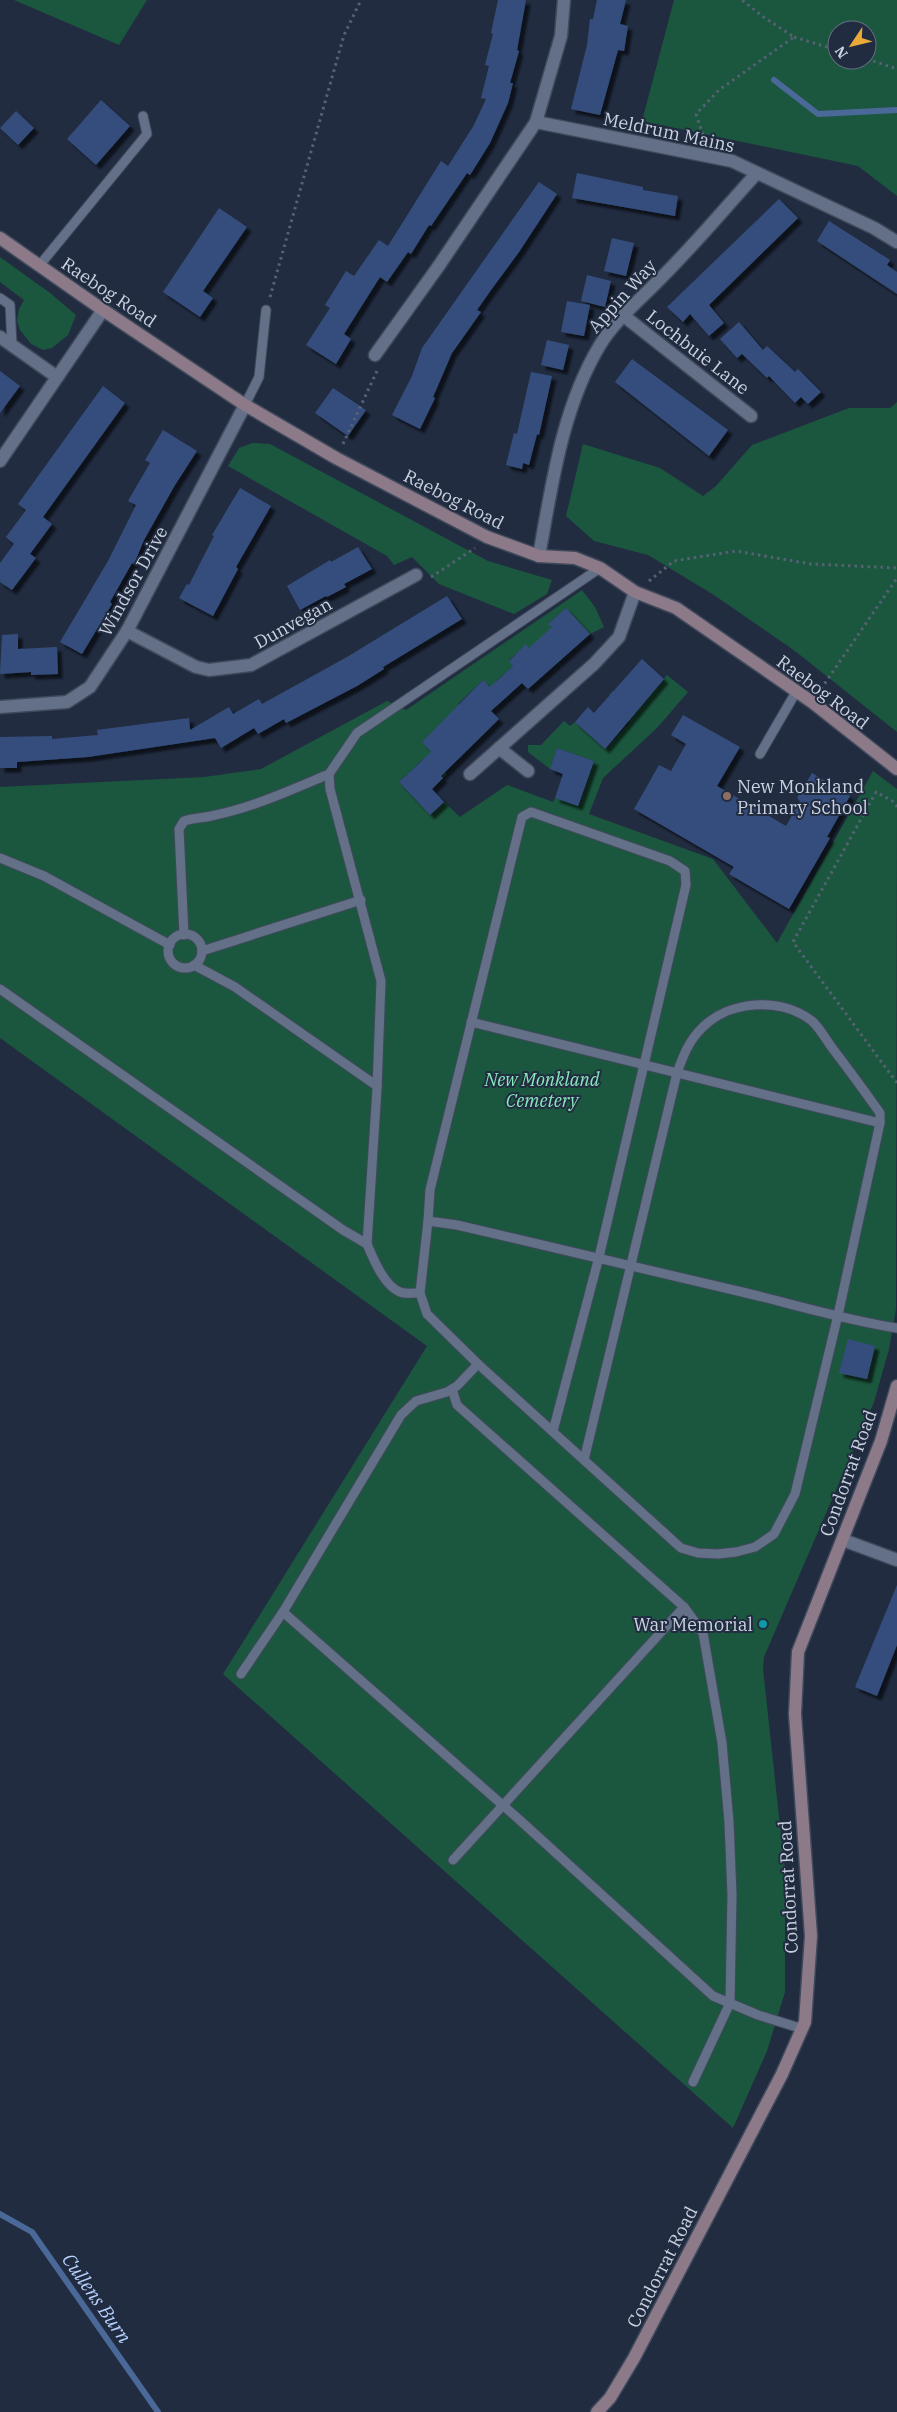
<svg xmlns="http://www.w3.org/2000/svg" width="897" height="2412" viewBox="0 0 897 2412" font-family="'IBM Plex Serif',serif">
  <style>
    .green { fill: #1b573e; fill-rule: evenodd }
    .lines { fill: none; stroke-linecap: round; stroke-linejoin: round }
    .stream { stroke: #4b6998; stroke-width: 6 }
    .building { fill: #354e7c; filter: url(#shadow) }
    .service-casing { stroke: #40495b; stroke-width: 11 }
    .minor-casing { stroke: #40495b; stroke-width: 15 }
    .secondary-casing { stroke: #40495b; stroke-width: 15 }
    .path { stroke: #576174; stroke-width: 3; stroke-dasharray: 2.5 4; stroke-linecap: butt }
    .service { stroke: #637088; stroke-width: 9 }
    .minor { stroke: #637088; stroke-width: 12 }
    .secondary { stroke: #8c7a89; stroke-width: 12 }
    .education-dot { fill: #8d6e63; stroke: #212c41; stroke-width: 2 }
    .culture-dot { fill: #0f9aa8; stroke: #212c41; stroke-width: 2 }
    .labels { text-anchor: middle; dominant-baseline: central; stroke-width: 4; stroke-linejoin: round; paint-order: stroke }
    .street-label { font-size: 18px; fill: #cad1df; stroke: #212c41 }
    .poi-label { font-size: 18px; fill: #cad1df; stroke: #212c41; text-anchor: start }
    .park-label { font-size: 18px; font-style: italic; fill: #88e9bb; stroke: #212c41 }
    .water-label { font-size: 19px; font-style: italic; fill: #b7d2fe; stroke: #212c41 }
  </style>
  <defs>
    <filter id="shadow"><feDropShadow dx="4.5" dy="4.5" stdDeviation="1" flood-color="#0009"/></filter>
  </defs>
  <rect width="100%" height="100%" fill="#212c41"/>
  <g class="green">
    <path d="M14 0H147L119 45Z"/>
    <path d="M674 0H897V196L858 166 642 121ZM837 30H867V60H837Z"/>
    <path d="M0 257 50 293 76 315 68 335 52 348 43 350 31 344 20 330 17 321 19 309 24 300 0 282Z"/>
    <path d="M897 402V732L795 651 714 595 648 555 594 541 566 516 583 444 660 468 703 496 716 486 752 445 849 408H890Z"/>
    <path d="M252 443 270 444 488 561 552 580 547 594 514 614 439 584 412 557 394 565 387 556 228 466 239 448Z"/>
    <path d="M582 590 595 607 604 627 590 634 566 608 549 623 552 627 549 670 526 645 509 660 513 666 496 681 509 695 501 698 483 680 458 704 485 733 439 725 422 742 448 769 445 772 447 775 443 778 424 758 399 782 430 815 444 802 460 817 507 785 553 802 555 798 578 806 594 761 557 748 550 769 528 752V745H541L564 721 570 726 575 722 605 749 630 722 611 704 615 700 609 695 613 691 636 711 667 675 688 692 657 728 603 778 589 814 713 859 777 943 873 771 897 789 896 1309 889 1349 874 1402 764 1657 763 1669 785 1872V1992L767 2051 733 2128 223 1674 427 1346 0 1038V787L204 777 261 769 387 701 406 710Z"/>
  </g>
  <g class="lines">
    <g class="stream">
      <path d="M774 80 818 114 897 110"/>
      <path d="M0 2214 32 2232 158 2412"/>
    </g>
  </g>
  <g class="building">
    <path d="M498 0H526L517 50 519 51 510 83H513L508 103 490 143 470 175 467 173 431 226 429 225 411 254 408 252 387 282 380 277 344 334 351 339 336 364 306 345 330 308 325 305 346 271 354 276 379 240 388 246 441 161 448 166 474 125 486 99 481 98 489 66 485 65 493 34 491 33Z"/>
    <path d="M597 0H626L620 24 628 26 624 51 618 50 600 115 571 109 587 45 590 19H593Z"/>
    <path d="M101 100 130 126 96 165 67 139Z"/>
    <path d="M16 111 34 128 18 145 0 128Z"/>
    <path d="M577 173 643 187V190L678 196 675 216 572 198Z"/>
    <path d="M539 182 557 194 519 252 491 290 477 310 481 312 452 353 433 397 435 398 420 429 392 415 412 376 422 348Z"/>
    <path d="M779 199 798 218 709 305 724 323 709 336 690 314 683 322 667 307Z"/>
    <path d="M219 208 247 227 203 291 213 298 200 317 163 292Z"/>
    <path d="M829 221 890 260 887 265 897 272V294L817 241Z"/>
    <path d="M612 238 634 243 626 276 604 271Z"/>
    <path d="M587 275 611 281 605 307 581 301Z"/>
    <path d="M567 301 590 305 584 336 561 332Z"/>
    <path d="M739 322 763 350 767 346 795 372 798 369 821 392 808 404 801 397 795 403 769 376 767 378 742 354 737 358 720 339Z"/>
    <path d="M547 340 569 345 563 370 541 365Z"/>
    <path d="M632 359 728 430 709 456 615 382Z"/>
    <path d="M0 371 20 386 0 413Z"/>
    <path d="M531 372 552 376 539 435 537 434 529 465 523 463 522 469 506 465 514 433 517 434Z"/>
    <path d="M103 386 125 403 43 517 52 524 30 554 36 558 12 590 0 582V563L14 544 6 537 26 510 18 504Z"/>
    <path d="M333 388 366 410 348 436 315 413Z"/>
    <path d="M163 430 197 451 175 485 144 540 134 564 132 563 110 602 112 604 82 654 60 642 108 561 136 505 128 501 150 463 145 460Z"/>
    <path d="M240 488 271 506 236 567 238 569 213 616 179 598 187 584 189 585 214 536 212 535Z"/>
    <path d="M358 547 372 569 344 584 346 587 327 597 326 596 300 610 287 586 330 560 331 562Z"/>
    <path d="M447 596 462 619 383 667 384 669 357 686 286 723 284 719 258 734 254 728 221 748 215 738 88 757 17 762V768H0V737L52 736V739L98 735 97 730 189 718 190 730 229 707 233 714 259 699 262 704 347 657Z"/>
    <path d="M566 608 590 634 528 689 522 683 491 711 499 719 441 776 443 778 432 789 444 802 430 815 399 782 431 752 422 742 483 680 490 687 513 666 509 661 526 644 529 648 552 627 548 624Z"/>
    <path d="M18 634V649L57 647 58 674 31 675V672L0 674 2 635Z"/>
    <path d="M642 659 664 679 605 749 575 722 588 707 594 713Z"/>
    <path d="M683 715 740 747 717 786 786 826 800 801 797 798 812 773 850 796 827 837 830 838 789 909 729 874 734 867 634 809 659 765 671 771 686 744 671 735Z"/>
    <path d="M557 748 594 761 578 806 555 798 563 774 550 769Z"/>
    <path d="M848 1339 875 1346 867 1379 839 1373Z"/>
    <path d="M897 1585V1645L877 1696 855 1687Z"/>
  </g>
  <g class="lines">
    <defs>
      <g id="service">
        <path d="M39 266 147 134 143 116"/>
        <path d="M0 298 10 305 12 345"/>
        <path d="M245 405 259 377 266 310"/>
        <path d="M760 754 796 692"/>
        <path d="M0 858 44 876 170 945"/>
        <circle cx="185" cy="951" r="17"/>
        <path d="M184 935 179 829 184 821C193 818 202 818 211 816 252 808 291 790 329 774"/>
        <path d="M202 951 361 900"/>
        <path d="M194 965 235 987 377 1086"/>
        <path d="M0 989 343 1230 367 1244"/>
        <path d="M471 1022 880 1123 838 1315 795 1494 774 1534 755 1547 736 1552 718 1554 698 1553 681 1548 478 1364 427 1314 420 1293 428 1221 457 1225C552 1247 647 1269 742 1292 793 1304 845 1320 897 1328"/>
        <path d="M428 1221 430 1190 522 817 531 812 670 861 685 871 686 885 599 1257 553 1431"/>
        <path d="M420 1293C414 1293 405 1294 400 1292 384 1286 373 1258 367 1244L377 1089 381 981 330 789 329 774 357 733 600 568"/>
        <path d="M478 1364 457 1386 447 1392 416 1401 401 1415 283 1612 523 1823 713 1996 758 2015 803 2029"/>
        <path d="M452 1389 457 1405 684 1607 453 1860"/>
        <path d="M584 1460 677 1073C683 1056 689 1040 703 1027 730 1000 782 997 812 1021 820 1028 826 1040 833 1049 849 1070 865 1092 880 1113V1123"/>
        <path d="M684 1607 703 1633 722 1743 729 1822 732 1895 730 2003 693 2082"/>
        <path d="M241 1674 283 1612"/>
      </g>
      <g id="minor">
        <path d="M536 122 732 161 874 228 897 242"/>
        <path d="M624 316 751 416"/>
        <path d="M0 337 57 377"/>
        <path d="M375 355 438 267 536 122 561 36 564 0"/>
        <path d="M0 461 103 310"/>
        <path d="M539 556C552 484 562 408 600 345 616 319 641 299 662 277 695 244 725 208 757 173"/>
        <path d="M127 631 196 667 209 670 251 665 416 575"/>
        <path d="M0 707 67 702 90 687 127 631 245 405"/>
        <path d="M499 748 528 771"/>
        <path d="M470 774 594 664 619 637 635 592"/>
        <path d="M843 1540 897 1560"/>
      </g>
      <g id="secondary">
        <path d="M0 238 103 310 245 405 336 458 487 537 539 556 575 558 600 568 635 592 676 608 812 702 897 769"/>
        <path d="M597 2412 610 2398 634 2358 782 2074 805 2022 811 1936 795 1714 798 1652 881 1441 897 1386"/>
      </g>
    </defs>
    <use href="#service" class="service-casing"/>
    <use href="#minor" class="minor-casing"/>
    <use href="#secondary" class="secondary-casing"/>
    <g class="path">
      <path d="M794 37 837 50"/>
      <path d="M867 59 897 69"/>
      <path d="M705 141 696 114 719 90 794 37 762 16 742 0"/>
      <path d="M270 297 344 35 361 0"/>
      <path d="M343 444 377 371"/>
      <path d="M431 577 475 548"/>
      <path d="M649 581 674 561 736 551 811 564 897 568"/>
      <path d="M821 689 897 578"/>
      <path d="M897 807 894 802 876 792 793 942 897 1083"/>
    </g>
    <use href="#service" class="service"/>
    <use href="#minor" class="minor"/>
    <use href="#secondary" class="secondary"/>
  </g>
  <circle class="education-dot" cx="727" cy="796" r="5"/>
  <circle class="culture-dot" cx="763" cy="1624" r="5"/>
  <g class="labels">
    <g class="street-label">
      <text transform="translate(669 132) rotate(12)">Meldrum Mains</text>
      <text transform="translate(109 292) rotate(34)">Raebog Road</text>
      <text transform="translate(622 296) rotate(-48)">Appin Way</text>
      <text transform="translate(698 352) rotate(38)">Lochbuie Lane</text>
      <text transform="translate(454 499) rotate(27)">Raebog Road</text>
      <text transform="translate(133 581) rotate(-61)">Windsor Drive</text>
      <text transform="translate(293 623) rotate(-29)">Dunvegan</text>
      <text transform="translate(823 692) rotate(37)">Raebog Road</text>
      <text transform="translate(848 1473) rotate(-70)">Condorrat Road</text>
      <text transform="translate(788 1887) rotate(-93)">Condorrat Road</text>
      <text transform="translate(662 2267) rotate(-63)">Condorrat Road</text>
    </g>
    <g class="poi-label">
      <text x="737" y="786">New Monkland<tspan x="737" dy="21">Primary School</tspan></text>
      <text x="753" y="1624" text-anchor="end">War Memorial</text>
    </g>
    <g class="park-label">
      <text x="542" y="1079">New Monkland<tspan x="542" dy="21">Cemetery</tspan></text>
    </g>
    <g class="water-label">
      <text transform="translate(97 2298) rotate(55)">Cullens Burn</text>
    </g>
  </g>
  <g transform="translate(852 45) rotate(235)"><circle r="24" fill="#212c41" stroke="#656e80"/>
  <path d="M0-4L9 19L0 12L-9 19Z" fill="#eaaa38"/>
  <text y="-8" font-size="14" font-weight="bold" text-anchor="middle" fill="#cad1df">N</text>
  </g>
</svg>
